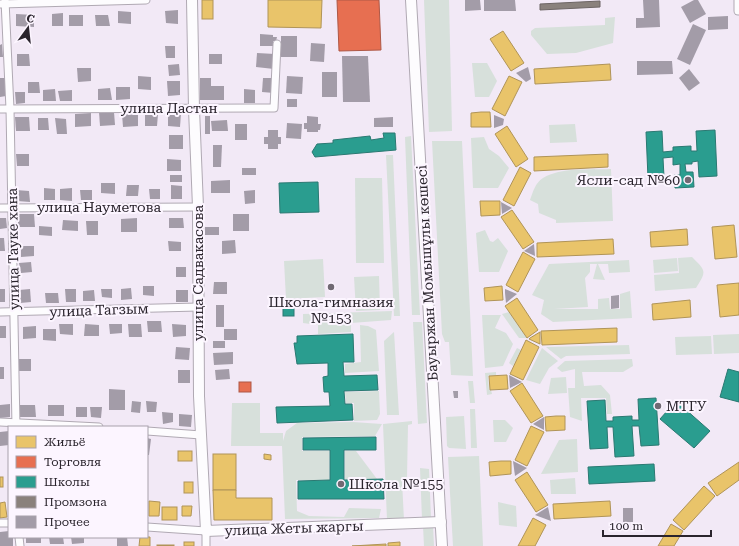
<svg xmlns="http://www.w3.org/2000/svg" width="739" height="546" viewBox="0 0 739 546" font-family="'Roboto Serif',serif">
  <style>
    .green { fill: #d7e0db }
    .homes { fill: #e9c46a; stroke: #b09458 }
    .shops { fill: #e76f51; stroke: #ae5846 }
    .schools { fill: #2a9d8f; stroke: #2a7972 }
    .industry { fill: #8a817c; stroke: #6d6564 }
    .building { fill: #a39ca8 }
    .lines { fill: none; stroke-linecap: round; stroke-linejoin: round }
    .street-casing { stroke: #b0a9b3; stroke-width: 9 }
    .secondary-casing { stroke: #b0a9b3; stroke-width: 12 }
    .street { stroke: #fdfcfe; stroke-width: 7 }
    .secondary { stroke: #fdfcfe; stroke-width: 10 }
    .poi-dot { fill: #706973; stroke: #fcf5ff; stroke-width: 1.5 }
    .labels { text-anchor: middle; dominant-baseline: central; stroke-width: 4; stroke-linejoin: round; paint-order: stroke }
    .street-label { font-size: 14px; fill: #2a242d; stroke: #fcf5ff }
    .poi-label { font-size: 14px; fill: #2a242d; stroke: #fcf5ff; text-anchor: start }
  </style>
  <rect width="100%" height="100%" fill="#f2e9f6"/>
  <g class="green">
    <path d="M424 0H449L452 131 429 132Z"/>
    <path d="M615 17 613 43 576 53 547 54 531 35V31L535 28 605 25V18Z"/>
    <path d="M472 63H487L497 81 489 97H475Z"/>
    <path d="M575 124 577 142 550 143 549 125Z"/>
    <path d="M411 136 420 315H412L405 137Z"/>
    <path d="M484 137 489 149 499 156 509 168 498 188H473L471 138Z"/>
    <path d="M432 141H462L473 376 451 375 449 342H445L442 334Z"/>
    <path d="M386 155H393L400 316H394Z"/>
    <path d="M611 169 613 221 556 223V220L539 213 538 204 530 200C533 192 535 183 543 178 561 167 590 170 611 169Z"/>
    <path d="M355 178H382L384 263H356Z"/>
    <path d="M485 230 490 241 493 242 498 238 508 251 499 272H479L476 233Z"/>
    <path d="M692 257C706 271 707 271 696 288L655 291 654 275 679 273 678 258Z"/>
    <path d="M677 258 678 271 654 273 653 260Z"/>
    <path d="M323 259 325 297 286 299 284 261Z"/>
    <path d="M629 260 630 272 609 273 608 264H598L605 280 593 279 597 264H590V272L585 278 588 307 554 309H598V299L609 298 610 309H620V294L630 291 632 318 553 322 541 314 544 300 532 295 549 264Z"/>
    <path d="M379 276 380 310 356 311 354 277Z"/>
    <path d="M392 311 391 320 351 323V332L318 334V325L303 323V314Z"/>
    <path d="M509 312 527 338H519L502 314Z"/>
    <path d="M482 315H501L495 328 506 333 513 344 503 366 485 368Z"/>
    <path d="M413 322H422L427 423 418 424Z"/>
    <path d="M360 325 368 326 376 330 379 371 345 373V364L361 362Z"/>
    <path d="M394 332 399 415H387L384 341Z"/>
    <path d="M739 334V353L714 354 713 335Z"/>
    <path d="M711 336 712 354 676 355 675 337Z"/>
    <path d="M629 345 630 354 566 356 561 359 546 347Z"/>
    <path d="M517 348 521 350 513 366 509 363Z"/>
    <path d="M542 348 558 361 549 368 540 384 526 380Z"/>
    <path d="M632 359 633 366 623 372H582L584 386 601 385 610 395 612 414H607L606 398H581L582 421 570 417 568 388H575V369L562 372 557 368 565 361Z"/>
    <path d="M496 372V375L488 376 489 390H491L492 394 487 395 485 373Z"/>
    <path d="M566 377 567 393 548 394 551 378Z"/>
    <path d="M468 381H473L475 403H470Z"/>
    <path d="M379 391 380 414 377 420 354 421V403H346L345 392Z"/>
    <path d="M232 403H260V433H283V441L286 431 297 423 353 422 382 424 375 436 302 437V451H329V480H296L297 511 309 516 344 517 349 508 381 509 379 518 285 519 282 446H231Z"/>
    <path d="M470 409H475L477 448H471Z"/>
    <path d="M464 416 466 449 449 448 447 446 446 417Z"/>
    <path d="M493 420H505L513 428 506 442H494Z"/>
    <path d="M412 421V424L408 425 407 478 402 481 404 520H387L383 424Z"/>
    <path d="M577 439 578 472 541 474 559 440Z"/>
    <path d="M345 451H356L377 479H345Z"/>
    <path d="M479 456 483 546H453L448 457Z"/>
    <path d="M420 468 429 469 431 518 422 519Z"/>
    <path d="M575 478 576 494H551L550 480Z"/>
    <path d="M498 502 516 506 517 527 499 525Z"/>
    <path d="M423 526H433L434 546H424Z"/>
  </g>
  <g class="homes">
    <rect x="202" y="0" width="11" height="19"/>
    <path d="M268 0H322L321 28 268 27Z"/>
    <path d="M503 31 524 63 511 71 490 39Z"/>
    <path d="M610 64 611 80 535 84 534 69Z"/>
    <path d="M509 76 522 82 505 116 492 109Z"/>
    <path d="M481 112H490L491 127H471V113Z"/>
    <path d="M507 126 528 159 516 167 495 134Z"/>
    <path d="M608 154V167L534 171V157Z"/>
    <path d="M520 167 531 173 514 206 503 200Z"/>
    <path d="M480 201H500V215L481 216Z"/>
    <path d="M512 210 534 242 523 249 501 217Z"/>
    <path d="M734 225 737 257 715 259 712 227Z"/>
    <path d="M687 229 688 245 651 247 650 232Z"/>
    <path d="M613 239 614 254 537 257V243Z"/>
    <path d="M523 252 535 259 518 292 506 285Z"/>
    <path d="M739 283V315L720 317 717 285Z"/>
    <path d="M502 286 503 300 485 301 484 288Z"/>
    <path d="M517 298 538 330 527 338 505 306Z"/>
    <path d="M690 300 691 317 653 320 652 304Z"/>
    <path d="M617 328V342L542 345 541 331Z"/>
    <path d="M540 332V344L529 339 530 338Z"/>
    <path d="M526 340 539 347 523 380 510 374Z"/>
    <path d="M507 375 508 389 490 390 489 376Z"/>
    <path d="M522 383 543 416 531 423 510 391Z"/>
    <path d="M556 416H565V430L546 431 545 417Z"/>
    <path d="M531 426 544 432 527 466 515 460Z"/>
    <rect x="178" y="451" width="14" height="10"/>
    <rect x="213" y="454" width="23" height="36"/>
    <path d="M264 454 271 455V460L264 459Z"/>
    <path d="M501 461H511V474L490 476 489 462Z"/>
    <path d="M739 462V480L717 496 708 483Z"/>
    <path d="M527 472 548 505 536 512 515 480Z"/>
    <rect x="0" y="477" width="3" height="10"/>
    <rect x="184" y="482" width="9" height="11"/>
    <path d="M704 486 715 496 684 530 673 520Z"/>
    <path d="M213 490H236V498H272V520H214Z"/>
    <path d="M149 501 160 502 159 516H149Z"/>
    <path d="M610 501 611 516 554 519 553 504Z"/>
    <path d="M5 502 7 517 0 518V503Z"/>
    <path d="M182 506H192L191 516H182Z"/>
    <rect x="162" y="507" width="15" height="13"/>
    <path d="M533 518 546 525 535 546H518Z"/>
    <path d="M671 524 683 531 674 546H658Z"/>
    <path d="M140 537H150V546H139Z"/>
    <rect x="184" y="542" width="10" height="4"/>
    <path d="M400 542V546H388V543Z"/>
    <path d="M386 544V546H352Z"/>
    <rect x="157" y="545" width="17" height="1"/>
  </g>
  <g class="shops">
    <path d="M337 0H379L381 50 339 51Z"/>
    <rect x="239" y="382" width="12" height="10"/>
  </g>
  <g class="schools">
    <path d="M715 130 717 176 699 177 698 161 692 162V164H685L686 172H693L694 187 675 188 674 175H680V164L673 165V157L663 158 664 177 648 178 646 132 662 131 663 152 673 151V147L691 146V151H697L696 131Z"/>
    <path d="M383 133H395L396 150 315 157 312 152 317 144 333 143V140L370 136 371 140 384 138Z"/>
    <path d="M318 182 319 212 280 213 279 183Z"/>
    <rect x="283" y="304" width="11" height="12"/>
    <path d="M353 334 354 362H343L344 376 377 375 378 390 344 391 345 404H352L353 420 277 423 276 407 330 406 329 392H324L323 377 328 376V363L297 364 294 343H297V336Z"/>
    <path d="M728 369 739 372V402L720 397Z"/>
    <path d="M656 398 659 445 641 446 639 426H632L634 456 615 457 613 427H607L608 448 590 449 587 401 605 400 606 421H613V417L632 416V420H639L638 399Z"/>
    <path d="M676 401 710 431 694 448 660 419Z"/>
    <path d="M376 437V450H344V480L383 479 384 499H298V481L330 480V450H303V438Z"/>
    <path d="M654 464 655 481 589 484 588 467Z"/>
  </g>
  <path class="industry" d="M600 1V7L540 10V4Z"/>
  <g class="building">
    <path d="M465 0H480L481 10 465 11Z"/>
    <path d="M484 0H515L516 11H484Z"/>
    <path d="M643 0H659L660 27 636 28V18H644Z"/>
    <path d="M694 0H698L706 14 690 23 681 7Z"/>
    <path d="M178 10V24L166 23 165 11Z"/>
    <path d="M118 11 131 12V24L118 23Z"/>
    <path d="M63 13V26H52V14Z"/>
    <path d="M16 14 34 15V27L16 26Z"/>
    <rect x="69" y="15" width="14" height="11"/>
    <path d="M95 15H108L110 26H96Z"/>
    <path d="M728 16V29L708 30V17Z"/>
    <path d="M693 24 706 30 690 65 677 59Z"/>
    <path d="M260 34 273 35V37H277L276 41H273V46H260Z"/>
    <rect x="281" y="36" width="16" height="21"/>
    <path d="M311 43 325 44 324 62 310 61Z"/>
    <path d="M2 44 3 57H0V45Z"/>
    <path d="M165 46H175V58H166Z"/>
    <path d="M257 53 275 54 274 69 256 67Z"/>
    <path d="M17 54H29L30 66H17Z"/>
    <rect x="209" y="54" width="13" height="10"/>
    <path d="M342 56H368L370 102H343Z"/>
    <path d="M637 61H672L673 74 637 75Z"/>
    <path d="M179 64 180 75 169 76 168 65Z"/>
    <path d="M528 67 531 79 526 82 516 73Z"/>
    <path d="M77 68H91V81L78 82Z"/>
    <path d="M689 69 700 83 689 91 679 78Z"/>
    <rect x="322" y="72" width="15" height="25"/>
    <path d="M138 76 151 77V90L138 89Z"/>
    <path d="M287 76 303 77 302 94 286 93Z"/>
    <path d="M0 78H5L6 96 0 97Z"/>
    <path d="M200 78H211V86H224V100H200Z"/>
    <path d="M263 78H274V93L262 92Z"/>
    <path d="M167 81H180V95L168 96Z"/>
    <path d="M28 82H39L40 93H28Z"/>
    <path d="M116 87H130V99L116 100Z"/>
    <path d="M110 88 112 100H98V89Z"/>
    <path d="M55 89 56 101H43V90Z"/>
    <path d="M244 89 255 90V103H244Z"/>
    <path d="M72 90V101H60L58 91Z"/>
    <path d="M15 92H25V103L16 104Z"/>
    <rect x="287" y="99" width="10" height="8"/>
    <path d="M99 112H114L115 125 100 126Z"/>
    <path d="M91 113V126L75 127V114Z"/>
    <path d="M168 113H181L180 127 168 126Z"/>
    <path d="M122 114H138V126L123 127Z"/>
    <path d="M145 114H158L157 126H145Z"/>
    <path d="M494 115 504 119 503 125 494 128Z"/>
    <rect x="205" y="116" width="5" height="18"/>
    <path d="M307 116 318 117V124H321L320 130H318V132H307V129H304V123H307Z"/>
    <path d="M15 117H29L30 131H16Z"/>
    <path d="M393 117V127H374V118Z"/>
    <path d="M38 118H48L49 130H38Z"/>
    <path d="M55 118 66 119 67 134H57Z"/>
    <path d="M227 120 228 131H212L211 121Z"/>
    <path d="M287 123 302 124 301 139 286 138Z"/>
    <rect x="235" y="124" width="12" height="16"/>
    <path d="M268 130H278V137H281V144H278V149H268V144H264V137H268Z"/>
    <rect x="169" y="135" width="14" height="14"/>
    <path d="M213 145H222L221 167H213Z"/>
    <path d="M16 154H29V166H17Z"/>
    <path d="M167 159 181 160V171H167Z"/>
    <rect x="242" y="168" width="14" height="7"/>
    <rect x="170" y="175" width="12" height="7"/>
    <path d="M230 180V193H211V181Z"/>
    <path d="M101 183H115V194L101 193Z"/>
    <path d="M127 185H139L138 196H126Z"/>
    <path d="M171 185 182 186V199H171Z"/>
    <path d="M44 188 55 189V200H44Z"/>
    <path d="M72 188V201L60 200V189Z"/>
    <path d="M149 189H160V199H150Z"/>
    <path d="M16 190 29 191 30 202 17 201Z"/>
    <path d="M80 190H92V200H81Z"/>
    <path d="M255 190V203L245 204 244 191Z"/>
    <path d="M501 202 512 208 502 214Z"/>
    <path d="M18 214H34L35 227H18Z"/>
    <rect x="233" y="214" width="16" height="17"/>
    <path d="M0 218H6L7 228 0 229Z"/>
    <path d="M137 218V232H121V219Z"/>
    <path d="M169 218H183L184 228H169Z"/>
    <path d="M63 220 78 221V231L62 230Z"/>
    <path d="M86 221H98V235H87Z"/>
    <path d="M39 226 52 227V236L39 235Z"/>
    <rect x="205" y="227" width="14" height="8"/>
    <path d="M0 238H4L5 251H0Z"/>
    <path d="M235 240 236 253 222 254V241Z"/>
    <path d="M168 241 181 242V251H169Z"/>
    <path d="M534 244 535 256 524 251Z"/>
    <path d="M21 246H34V256L21 257Z"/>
    <path d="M31 262 32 272 21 273 19 263Z"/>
    <rect x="176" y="267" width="10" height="10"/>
    <path d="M214 282H227V294H213Z"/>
    <path d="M143 286H154V296L143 295Z"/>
    <path d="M131 288 132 299 121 300V289Z"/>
    <rect x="0" y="289" width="5" height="13"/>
    <path d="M30 289 31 302 20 303 19 290Z"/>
    <path d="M65 289H76V302H66Z"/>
    <path d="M101 289H112V298L102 297Z"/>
    <path d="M505 289 517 294 506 303 505 293Z"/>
    <path d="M94 290 95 301H83V291Z"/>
    <rect x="176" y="290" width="12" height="12"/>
    <path d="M45 293H58L59 303H46Z"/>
    <path d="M619 295V308L611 309V296Z"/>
    <rect x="216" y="305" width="8" height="22"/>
    <path d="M147 321H161L162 332H148Z"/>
    <path d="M59 324H73V335L60 334Z"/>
    <path d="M85 324 99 325V336H84Z"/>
    <path d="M109 324H122V333L110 334Z"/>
    <path d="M128 324H141L142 337H129Z"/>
    <path d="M172 324 186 325V336L173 337Z"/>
    <rect x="0" y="326" width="6" height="12"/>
    <path d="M36 326V338L23 339V327Z"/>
    <path d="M43 329H56V341L43 340Z"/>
    <rect x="224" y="329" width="13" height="11"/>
    <rect x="213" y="341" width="12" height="7"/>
    <path d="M176 347 190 348 189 360 175 359Z"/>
    <path d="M233 352V364L214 365 213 353Z"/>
    <rect x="19" y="359" width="12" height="12"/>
    <rect x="0" y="367" width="4" height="12"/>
    <path d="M229 369 230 379 216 380 215 370Z"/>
    <rect x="178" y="370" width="12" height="13"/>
    <path d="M509 375 522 382 510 388Z"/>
    <path d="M109 389 125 390V410H109Z"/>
    <path d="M453 391H458V398H454Z"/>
    <path d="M132 401 141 402 140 413 131 412Z"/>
    <path d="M146 401 157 402 156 412H147Z"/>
    <path d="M10 404V417L0 418V405Z"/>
    <path d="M19 405H35L36 417H20Z"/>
    <rect x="48" y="405" width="16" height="11"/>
    <rect x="76" y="407" width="11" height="10"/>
    <path d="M90 407H102L101 418 91 417Z"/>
    <path d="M162 412 173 413V422L163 424Z"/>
    <path d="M179 414 192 415 191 427 179 426Z"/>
    <path d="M544 417V430L533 424Z"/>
    <path d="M9 431V445L0 446V432Z"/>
    <path d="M147 438 151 439 149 455H147Z"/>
    <path d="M513 461 527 468 515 476Z"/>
    <path d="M548 507 551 521 535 515Z"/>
    <rect x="623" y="508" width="10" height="14"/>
    <path d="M9 531V537H13V546H0V532Z"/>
    <rect x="26" y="537" width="15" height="6"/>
    <path d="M49 537H63L64 544H50Z"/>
    <path d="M71 537H84V543L72 544Z"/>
    <path d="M117 537H127L128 546H117Z"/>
  </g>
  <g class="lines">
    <defs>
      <g id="street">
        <path d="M5 0 10 109 16 427"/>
        <path d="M738 0V11"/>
        <path d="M1 4 146 0"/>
        <path d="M0 109 274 108 277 44"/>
        <path d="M0 208 198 207"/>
        <path d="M0 312 198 307"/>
        <path d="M0 422 99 427"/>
        <path d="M147 431 201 435"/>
        <path d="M0 523H9"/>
        <path d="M147 527 206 531V546"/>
        <path d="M19 537 20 546"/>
      </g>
      <g id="secondary">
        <path d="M192 0 194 109 198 207 199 396 206 531 441 522"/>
        <path d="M411 0 442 546"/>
      </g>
    </defs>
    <use href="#street" class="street-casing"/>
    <use href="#secondary" class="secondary-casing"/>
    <use href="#street" class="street"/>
    <use href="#secondary" class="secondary"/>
  </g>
  <g class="poi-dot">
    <circle cx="688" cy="180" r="4"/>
    <circle cx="331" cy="287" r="4"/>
    <circle cx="658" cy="406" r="4"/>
    <circle cx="341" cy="484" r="4"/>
  </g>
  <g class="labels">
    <g class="street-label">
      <text x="169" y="108">улица Дастан</text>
      <text x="99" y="207">улица Науметова</text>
      <text transform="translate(13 249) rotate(-91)">улица Тауке хана</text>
      <text transform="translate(198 273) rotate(-90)">улица Садвакасова</text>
      <text transform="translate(427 273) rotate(-93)">Бауыржан Момышұлы көшесі</text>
      <text transform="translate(99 310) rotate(-2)">улица Тагзым</text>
      <text transform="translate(294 528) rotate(-2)">улица Жеты жаргы</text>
    </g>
    <g class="poi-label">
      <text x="680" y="180" text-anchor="end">Ясли-сад №60</text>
      <text x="331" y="302" text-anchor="middle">Школа-гимназия<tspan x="331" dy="16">№153</tspan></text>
      <text x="666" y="406">МТГУ</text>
      <text x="349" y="484">Школа №155</text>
    </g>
  </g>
  <rect x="8" y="426" width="140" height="112" fill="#fcf5ff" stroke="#a8a1ab"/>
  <rect x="16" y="436" width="20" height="12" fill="#e9c46a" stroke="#a8a1ab"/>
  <text x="44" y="446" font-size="12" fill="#2a242d">Жильё</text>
  <rect x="16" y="456" width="20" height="12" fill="#e76f51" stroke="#a8a1ab"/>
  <text x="44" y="466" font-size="12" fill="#2a242d">Торговля</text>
  <rect x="16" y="476" width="20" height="12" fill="#2a9d8f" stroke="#a8a1ab"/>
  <text x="44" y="486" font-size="12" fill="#2a242d">Школы</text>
  <rect x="16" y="496" width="20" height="12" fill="#8a817c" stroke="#a8a1ab"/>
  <text x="44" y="506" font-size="12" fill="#2a242d">Промзона</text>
  <rect x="16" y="516" width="20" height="12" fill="#a39ca8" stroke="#a8a1ab"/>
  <text x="44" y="526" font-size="12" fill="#2a242d">Прочее</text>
  <g transform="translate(28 28) rotate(15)" stroke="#fcf5ff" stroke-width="3" paint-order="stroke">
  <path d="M0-3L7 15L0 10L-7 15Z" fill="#2a242d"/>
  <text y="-6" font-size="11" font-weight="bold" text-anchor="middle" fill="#2a242d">С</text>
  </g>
  <path d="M603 530v6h108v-6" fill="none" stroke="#2a242d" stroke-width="2"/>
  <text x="609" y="530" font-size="12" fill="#2a242d" stroke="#fcf5ff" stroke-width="3" paint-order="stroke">100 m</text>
</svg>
